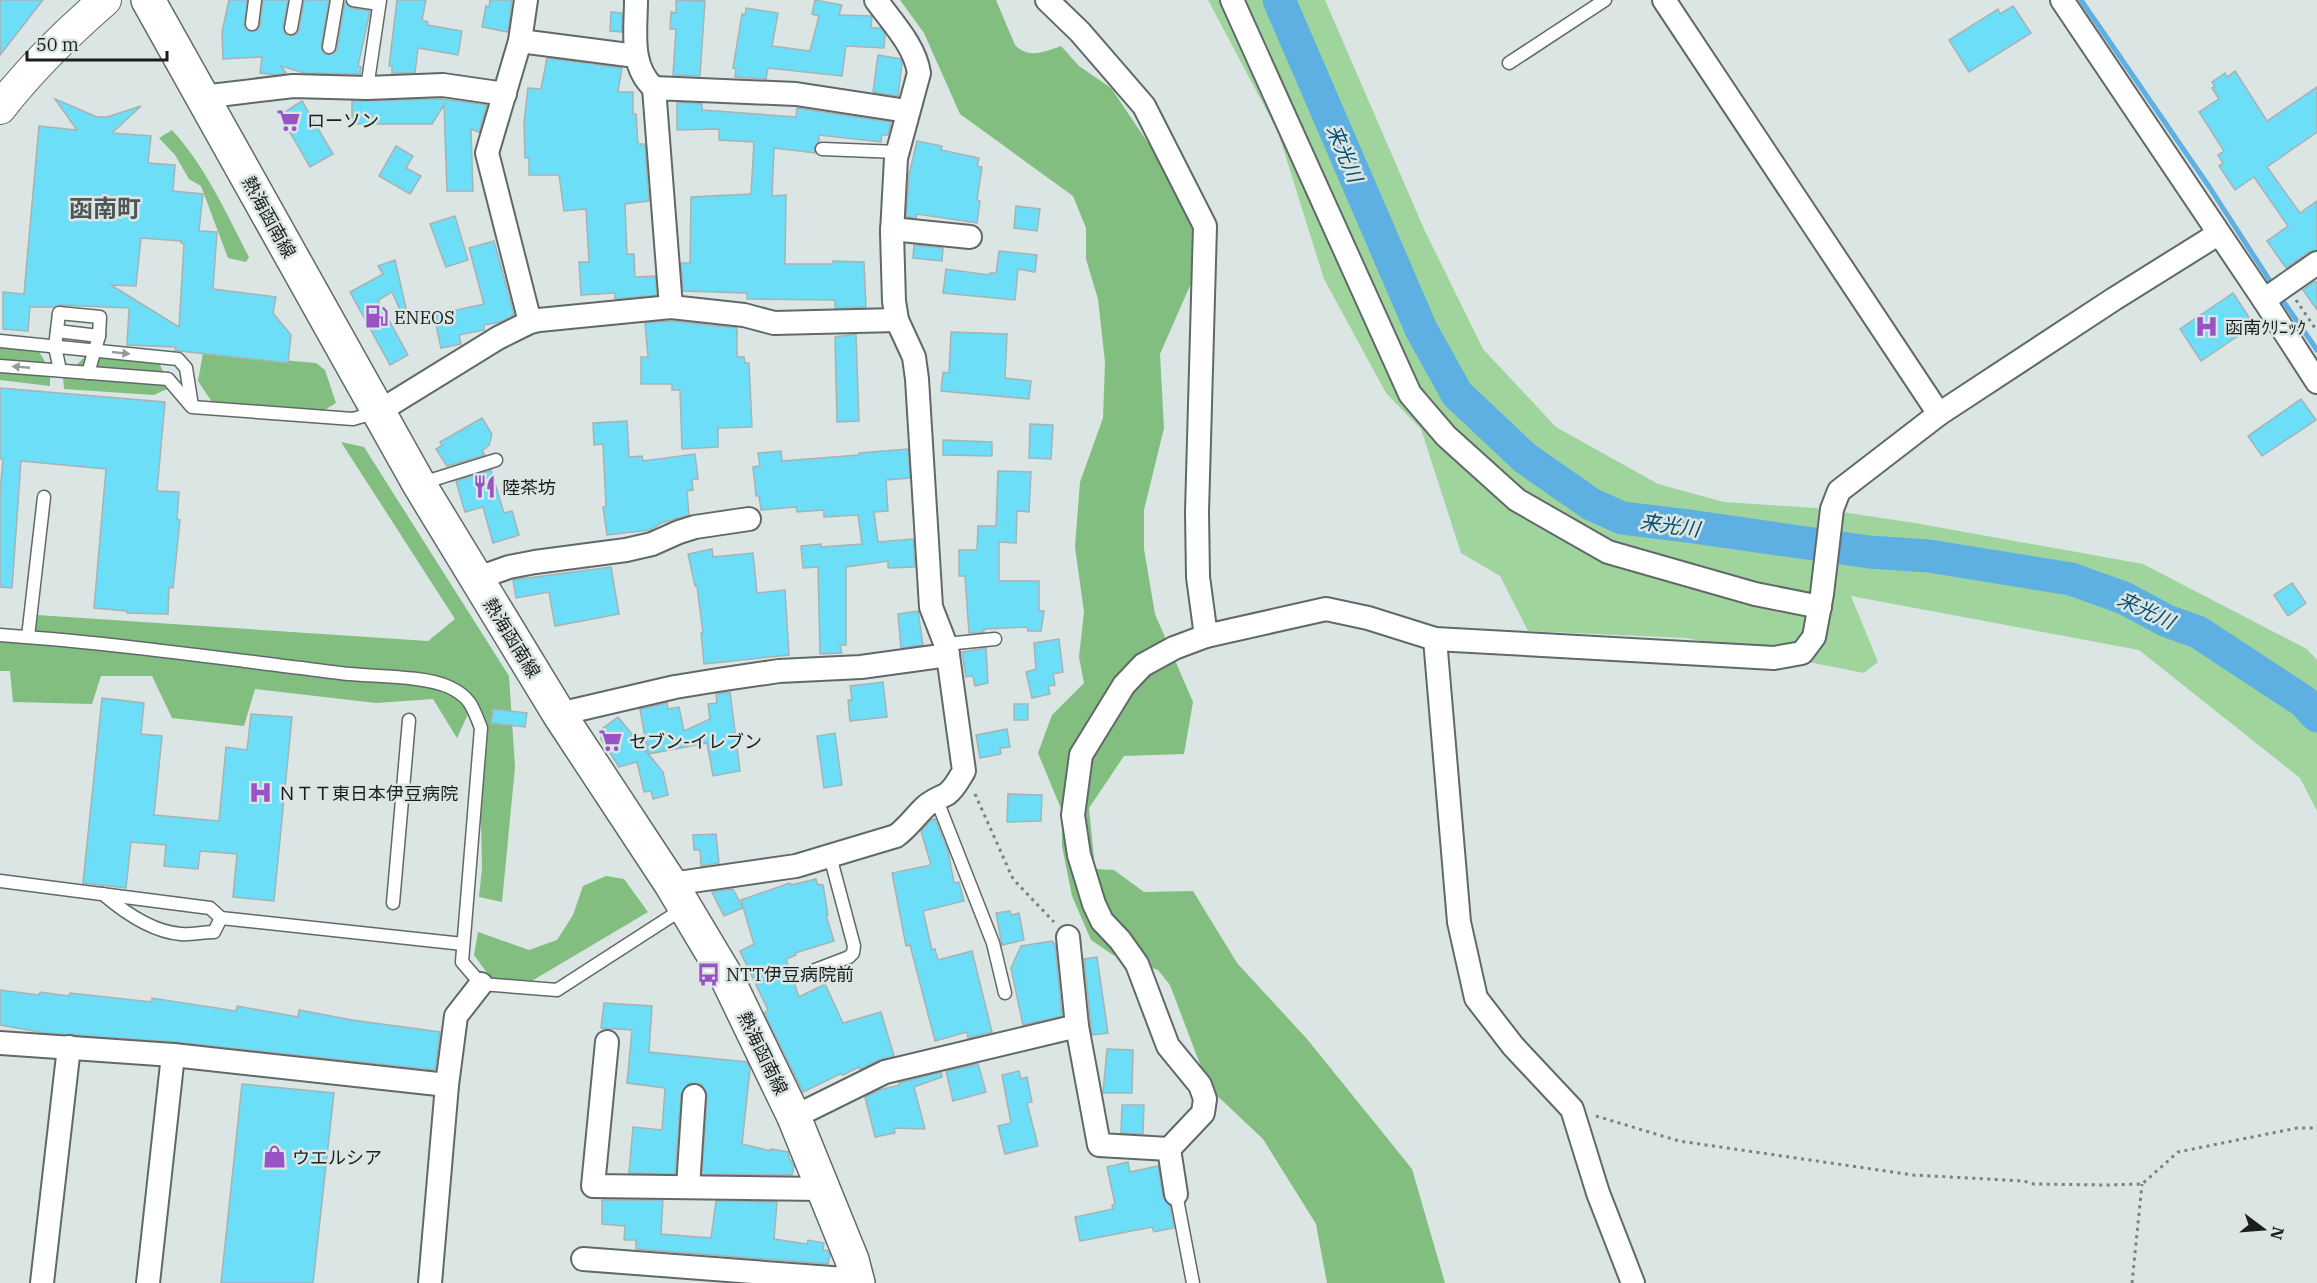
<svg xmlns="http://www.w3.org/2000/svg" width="2317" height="1283" viewBox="0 0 2317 1283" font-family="'IBM Plex Serif','Noto Sans JP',serif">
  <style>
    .green { fill: #a0d49d }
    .forest { fill: #82be7f }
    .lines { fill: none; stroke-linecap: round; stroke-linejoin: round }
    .stream { stroke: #5eb0e3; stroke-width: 5 }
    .river { stroke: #5eb0e3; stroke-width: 33 }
    .building { fill: #6cdef8; stroke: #a8b2b4; stroke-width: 1.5; fill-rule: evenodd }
    .service-casing { stroke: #606969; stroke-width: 15 }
    .minor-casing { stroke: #606969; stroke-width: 26 }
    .secondary-casing { stroke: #606969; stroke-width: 34 }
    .primary-casing { stroke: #606969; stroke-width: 36 }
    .path { stroke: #7a8180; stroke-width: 3; stroke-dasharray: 3 4.5; stroke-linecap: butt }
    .service { stroke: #fff; stroke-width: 12 }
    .minor { stroke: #fff; stroke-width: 22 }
    .secondary { stroke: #fff; stroke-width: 32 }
    .primary { stroke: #fff; stroke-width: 33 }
    .oneway { fill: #989a99 }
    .labels { text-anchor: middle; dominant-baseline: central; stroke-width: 5; stroke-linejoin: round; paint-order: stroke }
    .poi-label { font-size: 18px; fill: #1a1e1d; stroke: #dae5e4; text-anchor: start }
    .street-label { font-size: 18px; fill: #1a1e1d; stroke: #dae5e4 }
    .water-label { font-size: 20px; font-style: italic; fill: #084c6e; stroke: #dae5e4 }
    .district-label { font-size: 24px; font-weight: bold; fill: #4d5655; stroke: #dae5e4 }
  </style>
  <rect width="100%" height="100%" fill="#dae5e4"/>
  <path class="green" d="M1208 0H1325L1424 229 1483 349 1556 427 1658 484 1724 502 1815 508 1915 523 2143 564 2307 649 2317 660V811L2300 778 2139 650 1851 596 1878 662 1864 673 1686 638 1528 631 1500 576 1461 553 1421 429 1386 393 1324 279 1278 132Z"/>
  <g class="forest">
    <path d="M900 0H996L1015 45C1028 59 1045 52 1061 46L1079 66 1111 88 1171 177 1197 241 1196 272 1160 354 1164 428 1144 510V549L1155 614 1193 702 1184 754 1124 756 1089 808 1095 869 1114 870 1144 892 1193 891 1237 963 1307 1039 1412 1169 1445 1283H1327L1316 1224 1263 1139 1209 1088 1170 985 1158 970 1113 955 1091 940 1072 896 1062 846V811L1038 753 1052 715 1084 683 1079 657 1084 612 1075 547 1080 482 1103 418 1105 362 1098 299 1086 259V228L1073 196 960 114 924 33Z"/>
    <path d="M172 130C206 167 226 213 249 257L246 262 228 258 201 186 189 179 175 155 159 138Z"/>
    <path d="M0 335 32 340 50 370V386L0 380Z"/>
    <path d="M98 344 154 353 164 373 167 389 154 395 64 389 63 378Z"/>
    <path d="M203 353 316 363 325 370 336 403 323 411 212 402 198 381Z"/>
    <path d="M341 442 364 447 509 676 515 767 502 902 479 897 482 868 479 724 475 699 457 738 433 699 376 703 255 689 244 726 172 718 152 676H101L92 704 13 702 10 671H0V635L32 637 37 615 428 641 455 619Z"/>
    <path d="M606 876 624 879 648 912 530 982 493 981 474 955 478 932 529 950 557 940 573 915 583 886Z"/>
  </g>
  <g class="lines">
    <g class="stream">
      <path d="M2081 0 2210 188 2274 287"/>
      <path d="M2279 295 2317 350"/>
    </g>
    <path class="river" d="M1279 0 1421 329 1457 394 1525 458 1591 504 1622 518 1688 526 1869 552 1929 556 2071 579 2124 598 2167 621 2198 632 2303 701 2317 716"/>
  </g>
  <g class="building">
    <path d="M0 0H43L0 55Z"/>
    <path d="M229 0H247L244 27 252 32 256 31 260 26 263 0H288L283 27 285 34 290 36 297 34 299 30 304 0H329L321 46 323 53 328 55 335 53 337 48 345 2 351 8 370 11 358 66 361 67 360 74 304 73 281 66 286 73 276 75 260 73 262 57 223 59 222 32Z"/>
    <path d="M397 0H426L422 20 428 22 427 25 462 31 458 55 418 48 415 73H392V66H389Z"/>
    <path d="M490 0H512L508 32 482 27 486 6 489 7Z"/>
    <path d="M676 0 705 1 700 76 673 75 676 29H670L671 12 676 13Z"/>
    <path d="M815 0 842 5 839 15 872 16 871 28H881L885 33 884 48 846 46 842 76 768 68 766 79 735 77 736 69 733 68 742 14 745 15 746 8 778 13 772 46 810 51 819 16 812 14Z"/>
    <path d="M2013 6 2031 33 1969 72 1949 40 1998 9 2000 14Z"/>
    <path d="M611 12 622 13V32L610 31Z"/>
    <path d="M878 55 901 59 902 64 898 96 873 92Z"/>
    <path d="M547 58 622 68 618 92H633V114H636L638 144H645L649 201 625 204 627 254H634L635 277 655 276 657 295 615 299V293L581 295 579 262H589L586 209 564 211 559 175H529V158H525L524 122 528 88 541 89Z"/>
    <path d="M2235 71 2267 121 2317 87V132L2267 167 2300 213 2317 201V250L2309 252 2286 268 2267 241 2288 226 2254 177 2235 190 2219 166 2223 163 2218 155 2224 151 2199 112 2219 99 2212 88 2215 87 2212 82 2225 73 2227 77Z"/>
    <path d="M55 99 97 117H107L141 106 112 133 151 136 148 163 175 165 173 191 203 194 199 231 217 232 213 289 276 297 273 313 291 335 288 363 180 351 175 350 176 347 127 345 129 308 60 305 54 307H30L28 331 3 329V292L24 294 39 126 77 130ZM141 238 181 241V243L184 244 179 327 111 285 136 286Z"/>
    <path d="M442 99 487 105 479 132 471 129 473 191H447L444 105 432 124H352V101Z"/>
    <path d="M302 101 333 154 310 167 280 115Z"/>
    <path d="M677 102 702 104V110L796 117 797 108 891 122 888 135H882L881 142 819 135V142L814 148 815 153 774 148 772 196 786 195 785 264H833V261L864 262 866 307 835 308V300L747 299V293L683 291 681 263H690L691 197 751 194 754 142 719 140V129L677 130Z"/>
    <path d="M917 141 942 146 941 150 979 158 977 166 982 167 977 200 980 201 977 223 917 214 916 218 906 217 909 175Z"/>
    <path d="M396 146 413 156 406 168 421 176 410 194 379 176Z"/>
    <path d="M1016 206 1040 209 1037 231 1014 228Z"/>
    <path d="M455 216 468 260 446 267 430 224Z"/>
    <path d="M494 241 514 315 500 322 484 325V330L459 335 461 344 441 348 434 315 484 304 469 248Z"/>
    <path d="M914 245 943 248 942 261 913 258Z"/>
    <path d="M999 251 1037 255 1035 272 1018 269 1015 300 943 293 946 269 989 275 990 273H996Z"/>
    <path d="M395 260 406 308 400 310 392 292 378 300 408 355 390 365 350 292 383 274 378 266Z"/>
    <path d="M2315 281 2317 283V310L2303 290Z"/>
    <path d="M2233 293 2254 325 2201 361 2180 329Z"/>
    <path d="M671 321 737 328V357H744L745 363H749L752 427 718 428V447L682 449 680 390H672V384H641V357H648L645 323Z"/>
    <path d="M951 332 1007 334 1005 378 1031 381 1029 399 941 391 943 372 949 373Z"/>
    <path d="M856 334 859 421 837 422 835 337Z"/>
    <path d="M0 388 165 402 157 491 179 492 177 519 180 520 173 588 169 587 168 614 127 613V611L94 608 106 469 21 461 12 588 0 587V492L3 459H0Z"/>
    <path d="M2301 399 2316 420 2262 456 2248 436Z"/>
    <path d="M482 418 492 434 489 445 482 451 485 455 447 466 436 449 442 445 440 442Z"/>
    <path d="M627 421 629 457 642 456 643 461 695 454 698 479H692L693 490 687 491 689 515 661 523 650 530 607 535 603 507H606L603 444 594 445 593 423Z"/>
    <path d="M1030 424 1053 425 1051 459 1029 458Z"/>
    <path d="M943 440 992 442V456L943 455Z"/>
    <path d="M908 449 910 478 886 480 888 511 874 512 878 542 913 539 915 567 888 568V561L846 567V645H840L842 653 820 654 818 567 803 568 801 546 821 544V547L862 544 858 515 824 517V510L797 512 796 507 761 510 759 496H756L753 467 760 466 758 453 781 451 782 461 859 455V453Z"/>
    <path d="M491 470 504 513 512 511 519 535 493 543 483 507 465 512 456 481Z"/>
    <path d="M998 471 1031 472 1029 512 1017 511 1016 543 999 542V581H1039V611H1044L1041 631H1028L1027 627 984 629V632L969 633 965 576H959V550H977L978 526H996Z"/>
    <path d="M712 549 713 557 753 553 757 593 785 590 789 655 704 664 701 633H703L697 586H695L688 554Z"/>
    <path d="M611 567 619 614 555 626 549 592 516 598 513 580Z"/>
    <path d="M2292 583 2306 603 2288 616 2274 595Z"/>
    <path d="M918 611 923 645 901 648 898 614Z"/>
    <path d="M1059 639 1063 672 1053 674 1055 685 1048 686 1050 694 1032 698 1026 672 1036 669 1034 643Z"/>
    <path d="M986 648 988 683 975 686 973 676 966 677 962 652Z"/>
    <path d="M883 682 887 717 850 721 848 700H852L850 686Z"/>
    <path d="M730 692 740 771 713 776 707 743 648 754 640 709 667 703 668 709 679 707 684 731 710 719 708 704 717 703 716 694Z"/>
    <path d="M102 698 144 703 141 734 162 736 154 815 219 821 226 747 247 750 251 714 292 717 274 901 233 897 237 854 200 851 198 869 164 866 166 845 131 842 126 888 83 883Z"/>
    <rect x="1014" y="704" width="14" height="16"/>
    <path d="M493 709 527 713 525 727 491 723Z"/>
    <path d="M618 717 663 772 668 795 653 799 651 791 644 792 637 762 619 767 601 739 602 729Z"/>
    <path d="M1007 729 1010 747 1000 748 1001 754 980 758 976 735Z"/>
    <path d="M835 733 842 785 824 788 817 736Z"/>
    <path d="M1008 794 1042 795 1041 821 1007 822Z"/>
    <path d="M935 819 948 851 954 883 959 882 964 901 923 911 932 950 935 949 938 960 972 951 992 1032 968 1038 967 1032 935 1041 910 945 906 946 892 873 931 865 921 831 931 820Z"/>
    <path d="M716 834 719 863 701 866 700 850H694L693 835Z"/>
    <path d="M816 879 817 884 823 885 828 915H826L834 941 795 953 796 955 786 959 799 997 825 984 843 1023 881 1012 894 1056 879 1060 860 1069 859 1067 843 1075 840 1074 803 1092 764 1013 768 1010 740 951 754 944 741 900 790 883 791 885Z"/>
    <path d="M733 889 743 908 724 916 712 892Z"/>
    <path d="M1010 911 1011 915 1019 913 1024 940 1002 945 996 913Z"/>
    <path d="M1052 941 1055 944 1062 1016 1023 1025 1011 968 1021 946Z"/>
    <path d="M1097 957 1108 1033 1092 1035 1084 959Z"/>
    <path d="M0 990 39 995 40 992 69 996 70 993 152 1002V998L236 1011 237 1006 298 1017 299 1010 352 1020 440 1032 435 1070 174 1042 45 1033 0 1025Z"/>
    <path d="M604 1003 652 1006 649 1052 747 1062 750 1069 742 1144 771 1151V1149L788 1152 789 1158 794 1166 792 1175 702 1174 707 1096 702 1085 694 1083 688 1084 681 1095 675 1174 629 1173 633 1127 662 1130 665 1088 627 1083 632 1030 601 1028Z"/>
    <path d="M1107 1049 1133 1050 1132 1093H1103Z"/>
    <path d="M978 1064 986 1092 953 1101 946 1071Z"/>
    <path d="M1019 1071 1021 1079 1027 1077 1032 1102 1027 1103 1038 1146 1005 1154 998 1126 1011 1123 1002 1075Z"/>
    <path d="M941 1072 942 1077 914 1087 925 1129 894 1128 895 1133 875 1137 865 1097 879 1090 900 1085 899 1083Z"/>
    <path d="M242 1084 334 1093 313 1283H221Z"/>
    <path d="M1122 1105H1144L1143 1134 1121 1133Z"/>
    <path d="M1128 1162 1130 1172 1158 1166 1163 1196 1170 1206 1174 1228 1154 1232 1152 1227 1080 1241 1075 1217 1113 1209 1112 1205 1115 1204 1107 1167Z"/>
    <path d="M602 1200H663L661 1234 711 1238 716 1201 777 1202 774 1239 807 1244 808 1240 824 1243 823 1250 828 1251 830 1255 828 1264 636 1249V1240H624L625 1226 602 1224Z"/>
  </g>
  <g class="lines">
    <defs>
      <g id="service">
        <path d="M353 0 379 4"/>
        <path d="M252 24 255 0"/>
        <path d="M291 28 296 0"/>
        <path d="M329 47 337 0"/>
        <path d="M1509 63 1605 0"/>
        <path d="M367 88 380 0"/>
        <path d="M822 149 898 152"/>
        <path d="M57 331 99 336"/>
        <path d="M0 341 178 359 186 368 192 406"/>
        <path d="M0 366 168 379 192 407 353 419 377 412"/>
        <path d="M60 370 55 347 59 313 100 317 99 336 88 373"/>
        <path d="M419 484 496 460"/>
        <path d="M0 635C114 643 227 659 340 673 371 677 422 675 449 687 471 697 473 708 481 728L462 962 481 984 557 990 684 908"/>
        <path d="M28 637 44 497"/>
        <path d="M946 644 995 639"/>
        <path d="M936 798 993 943 1005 993"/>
        <path d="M0 881 210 908 221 918 463 944"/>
        <path d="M103 894C124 912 153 932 181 934 191 935 203 932 214 932L221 918"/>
        <path d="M393 903 409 720"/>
        <path d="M802 975 849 957 853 953 854 946 830 856"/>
        <path d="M1176 1194 1193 1283"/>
      </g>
      <g id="minor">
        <path d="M526 0 520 41 487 153 530 322"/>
        <path d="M636 0C636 30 629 66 654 88"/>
        <path d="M1047 0 1080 32 1144 106 1205 226 1197 512 1198 577 1206 636"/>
        <path d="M1232 0 1410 394 1446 436 1517 500 1608 552 1755 594 1820 607"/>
        <path d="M1664 0 1939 414"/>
        <path d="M2062 0 2264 300 2317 382"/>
        <path d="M520 41 636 56"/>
        <path d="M202 97 293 86 367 88 443 85 505 94"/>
        <path d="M892 229 970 237"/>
        <path d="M2264 300 2317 263"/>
        <path d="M671 307 654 88 796 94 907 111"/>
        <path d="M378 412 498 338 530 322 539 320 671 307 744 315 774 323 897 320"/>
        <path d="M475 579 509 567 535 562 626 550 652 544 679 532 695 527 749 519"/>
        <path d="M1435 639 1459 922 1476 998 1513 1046 1572 1109 1598 1193 1633 1283"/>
        <path d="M559 714 675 687 718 680 779 671 861 667 948 655"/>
        <path d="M671 884 796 866 896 836C907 828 913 819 923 809 930 801 938 799 947 794 955 788 959 779 964 771L947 648 931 607 917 379 914 357 897 320 894 301 892 233 896 158 919 73C915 46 892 22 876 0"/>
        <path d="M1068 937 1077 1026 1099 1145 1169 1149"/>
        <path d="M607 1042 593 1186 823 1189"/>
        <path d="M0 1043 173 1055 447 1085"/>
        <path d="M794 1117 885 1072 1077 1026"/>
        <path d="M688 1187 694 1096"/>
        <path d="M1176 1194 1169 1149 1203 1113 1205 1099 1200 1085 1168 1046 1137 964 1120 940 1102 921 1094 904 1079 855 1073 815 1081 755 1124 685 1143 665 1174 648 1206 636 1326 609 1368 618 1435 639 1774 658 1802 653 1814 637 1822 594 1832 509 1839 491 1939 414 2114 299 2218 234"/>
        <path d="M583 1259 858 1280"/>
        <path d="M42 1283 69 1047"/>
        <path d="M148 1283 173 1055"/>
        <path d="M430 1283 447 1085 456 1016 481 984"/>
      </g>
      <path id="secondary" d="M0 108C31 68 67 33 105 0"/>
      <path id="primary" d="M148 0 419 484 559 714 671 884 726 976 794 1117 852 1260 858 1283"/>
    </defs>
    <use href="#service" class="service-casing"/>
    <use href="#minor" class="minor-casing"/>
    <use href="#secondary" class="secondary-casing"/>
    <use href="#primary" class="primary-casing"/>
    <g class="path">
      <path d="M2296 300 2317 331"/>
      <path d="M975 794 1013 879 1054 922"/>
      <path d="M1596 1116 1679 1141 1913 1175 2024 1181 2034 1184 2107 1185 2142 1184 2178 1152 2297 1128H2317"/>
      <path d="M2132 1283 2142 1184"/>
    </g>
    <use href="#service" class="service"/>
    <use href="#minor" class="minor"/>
    <use href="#secondary" class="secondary"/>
    <use href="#primary" class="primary"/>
  </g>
  <defs><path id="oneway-solid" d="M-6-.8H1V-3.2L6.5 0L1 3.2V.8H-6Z" transform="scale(1.5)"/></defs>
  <g class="oneway">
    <use href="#oneway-solid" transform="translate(121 353) rotate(6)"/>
    <use href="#oneway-solid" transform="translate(21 367) rotate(-175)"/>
  </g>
  <defs>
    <symbol id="supermarket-bare" viewBox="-9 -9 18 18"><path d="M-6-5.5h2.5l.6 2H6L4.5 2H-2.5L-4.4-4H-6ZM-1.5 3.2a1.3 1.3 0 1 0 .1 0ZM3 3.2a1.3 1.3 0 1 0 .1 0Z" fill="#9953c7" stroke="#dae5e4" stroke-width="2.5" paint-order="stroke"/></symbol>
    <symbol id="fuel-bare" viewBox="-9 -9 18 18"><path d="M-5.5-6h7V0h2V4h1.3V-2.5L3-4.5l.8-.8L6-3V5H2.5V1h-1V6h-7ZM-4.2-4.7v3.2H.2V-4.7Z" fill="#9953c7" stroke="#dae5e4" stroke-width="2.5" paint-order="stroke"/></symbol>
    <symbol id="hospital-bare" viewBox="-9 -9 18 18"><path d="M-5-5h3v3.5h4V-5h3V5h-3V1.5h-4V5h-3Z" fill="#9953c7" stroke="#dae5e4" stroke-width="2.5" paint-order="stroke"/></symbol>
    <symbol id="restaurant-bare" viewBox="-9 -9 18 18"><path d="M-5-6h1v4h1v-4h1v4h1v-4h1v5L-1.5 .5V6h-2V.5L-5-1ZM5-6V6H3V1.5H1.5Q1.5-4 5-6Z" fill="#9953c7" stroke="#dae5e4" stroke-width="2.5" paint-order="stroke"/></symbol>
    <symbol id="bus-bare" viewBox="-9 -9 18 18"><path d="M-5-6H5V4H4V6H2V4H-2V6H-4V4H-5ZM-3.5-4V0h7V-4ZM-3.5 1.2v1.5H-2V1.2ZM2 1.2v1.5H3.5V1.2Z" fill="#9953c7" stroke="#dae5e4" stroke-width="2.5" paint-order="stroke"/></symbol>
    <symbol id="shop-bare" viewBox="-9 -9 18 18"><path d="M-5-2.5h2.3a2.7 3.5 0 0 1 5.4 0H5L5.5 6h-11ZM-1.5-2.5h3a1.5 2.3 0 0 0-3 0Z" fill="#9953c7" stroke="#dae5e4" stroke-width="2.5" paint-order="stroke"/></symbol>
  </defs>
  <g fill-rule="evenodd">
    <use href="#supermarket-bare" x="272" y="104" width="33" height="33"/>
    <use href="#fuel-bare" x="360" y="300" width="33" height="33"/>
    <use href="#hospital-bare" x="2190" y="310" width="33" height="33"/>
    <use href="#restaurant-bare" x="468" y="470" width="33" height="33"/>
    <use href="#supermarket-bare" x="594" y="724" width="33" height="33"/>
    <use href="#hospital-bare" x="244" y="776" width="33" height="33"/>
    <use href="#bus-bare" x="692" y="958" width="33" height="33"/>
    <use href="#shop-bare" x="258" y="1140" width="33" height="33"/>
  </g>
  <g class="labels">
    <g class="poi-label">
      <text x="307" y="120">ローソン</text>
      <text x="394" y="317">ENEOS</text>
      <text x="2225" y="327">函南ｸﾘﾆｯｸ</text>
      <text x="502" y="487">陸茶坊</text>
      <text x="629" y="741">セブン-イレブン</text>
      <text x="278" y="793">ＮＴＴ東日本伊豆病院</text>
      <text x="726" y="974">NTT伊豆病院前</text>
      <text x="292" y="1157">ウエルシア</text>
    </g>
    <g class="street-label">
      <text transform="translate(269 217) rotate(61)">熱海函南線</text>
      <text transform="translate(512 638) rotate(58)">熱海函南線</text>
      <text transform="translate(763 1053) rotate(64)">熱海函南線</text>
    </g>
    <g class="water-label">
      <text transform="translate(1345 153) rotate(67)">来光川</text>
      <text transform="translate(1670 525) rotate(8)">来光川</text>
      <text transform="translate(2146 610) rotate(25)">来光川</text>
    </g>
    <g class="district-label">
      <text x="105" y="208">函南町</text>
    </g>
  </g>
  <g transform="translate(2263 1229) rotate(106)" stroke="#dae5e4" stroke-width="4.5" paint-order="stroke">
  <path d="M0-4.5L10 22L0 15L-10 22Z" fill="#1a1e1d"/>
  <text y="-9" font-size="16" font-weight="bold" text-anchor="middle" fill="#1a1e1d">N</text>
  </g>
  <path d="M27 51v9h140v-9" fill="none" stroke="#1a1e1d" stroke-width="3"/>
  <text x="36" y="51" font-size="18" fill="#1a1e1d" stroke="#dae5e4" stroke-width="4.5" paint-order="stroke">50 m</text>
</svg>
